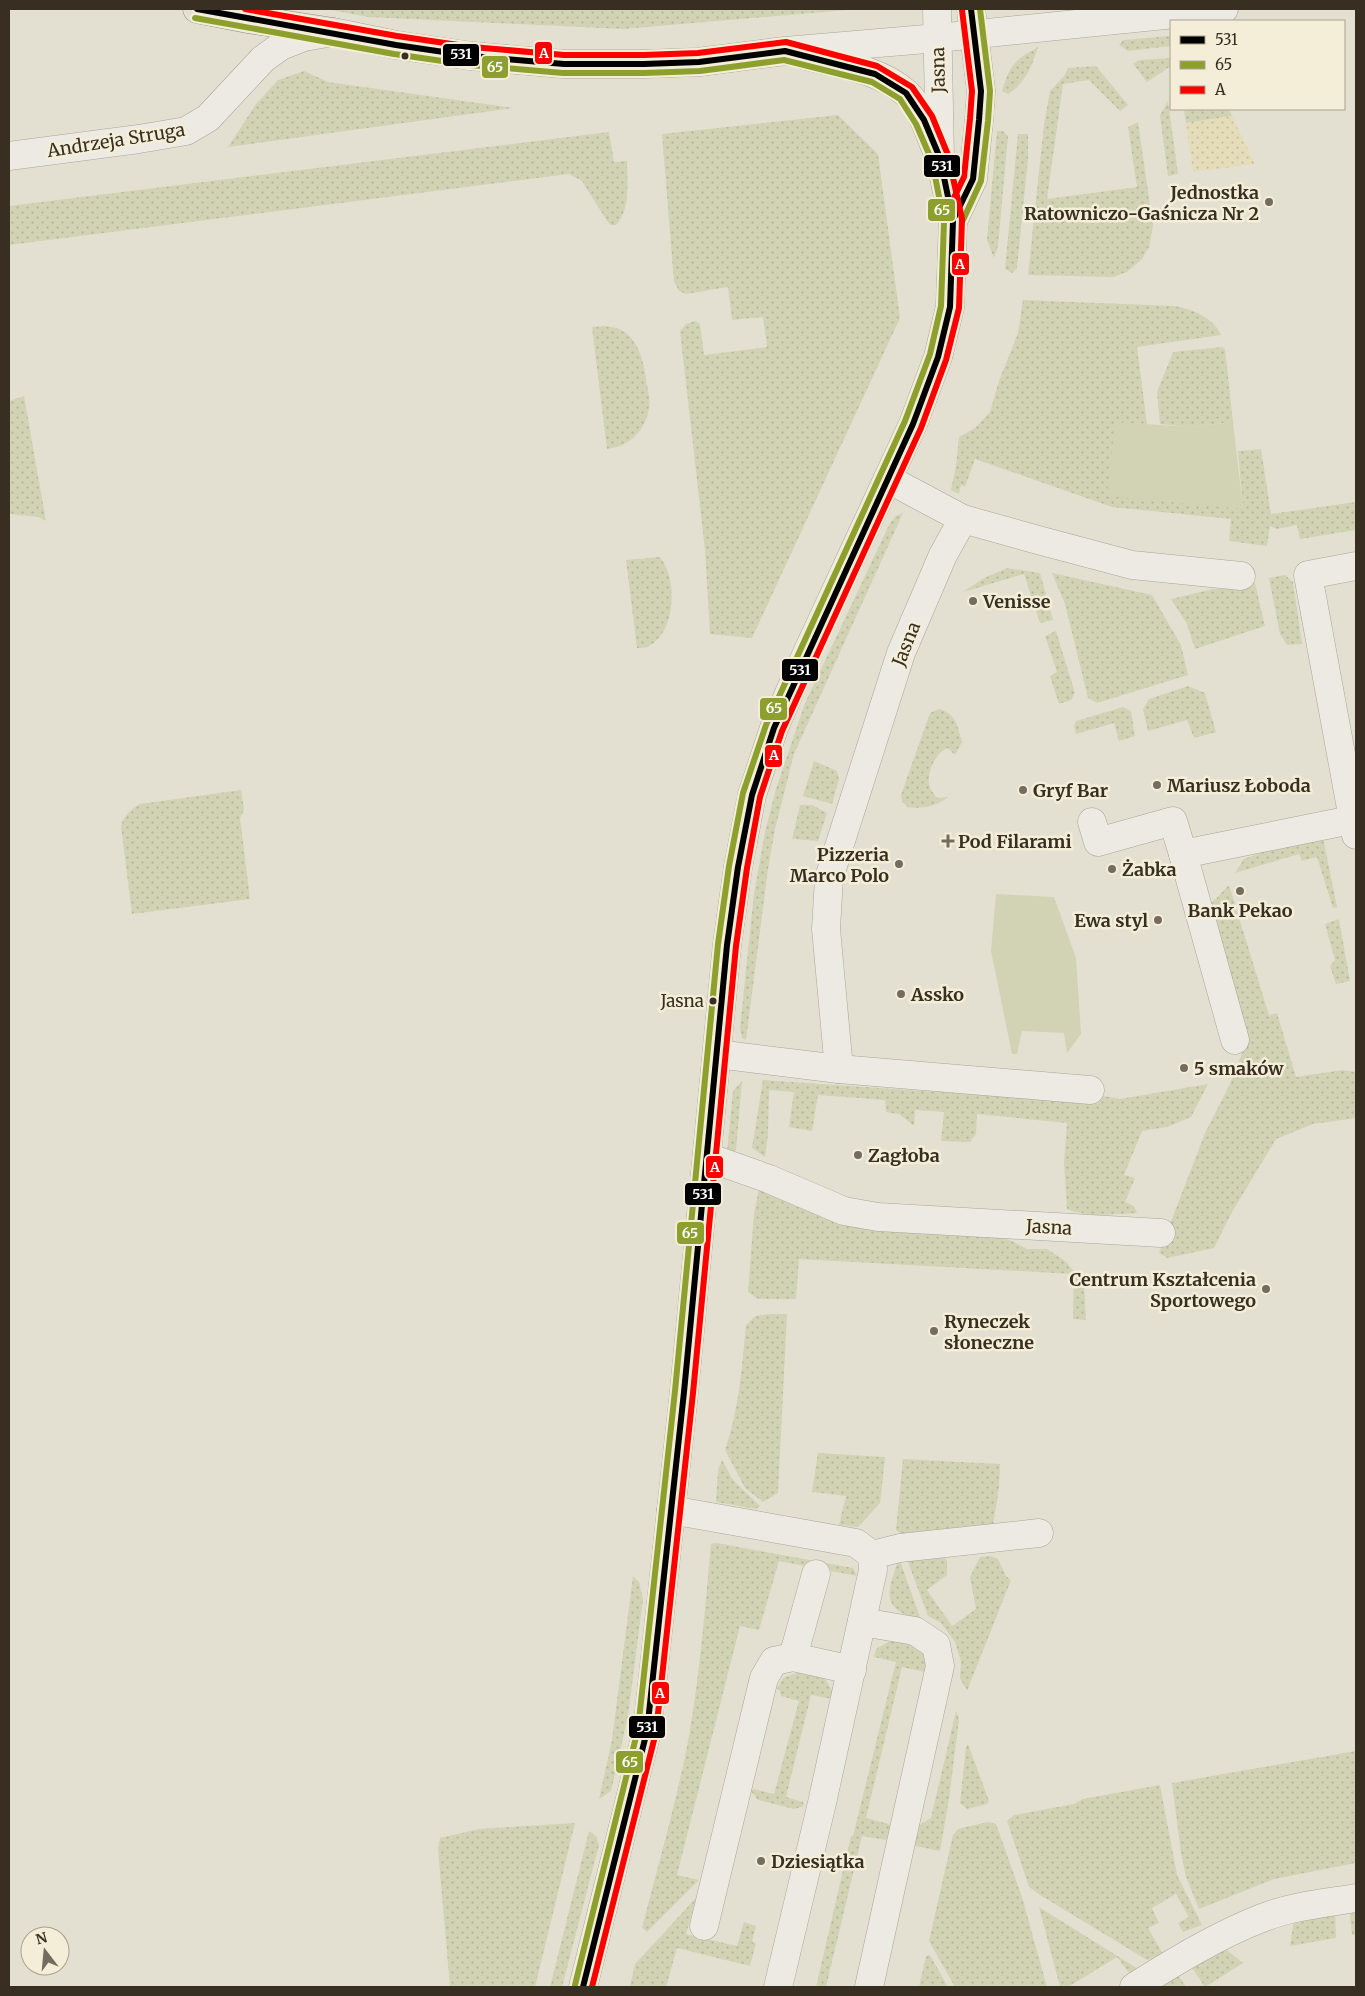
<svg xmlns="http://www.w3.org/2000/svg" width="1365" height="1996" viewBox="0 0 1365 1996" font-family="Merriweather,serif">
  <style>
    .grass { fill: url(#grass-dots) }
    .sand { fill: url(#sand-dots) }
    .park { fill: #d1d3b4 }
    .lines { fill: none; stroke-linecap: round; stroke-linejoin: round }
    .street-casing { stroke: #aaa599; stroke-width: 29 }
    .primary-casing { stroke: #8f8a80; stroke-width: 29 }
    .street { stroke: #eceae2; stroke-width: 28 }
    .primary { stroke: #e4e0d4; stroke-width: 28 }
    .bus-1-casing { stroke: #f4eed8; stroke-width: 10 }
    .bus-2-casing { stroke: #f4eed8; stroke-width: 10 }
    .bus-3-casing { stroke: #f4eed8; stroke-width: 10 }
    .bus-1 { stroke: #000; stroke-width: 6 }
    .bus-2 { stroke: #8da02e; stroke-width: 6 }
    .bus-3 { stroke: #f00; stroke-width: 6 }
    .bus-dot { fill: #382e21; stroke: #f4eed8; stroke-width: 2 }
    .poi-dot { fill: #746c5f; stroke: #f4eed8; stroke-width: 2 }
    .labels { text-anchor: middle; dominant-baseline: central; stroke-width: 5; stroke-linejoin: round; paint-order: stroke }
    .bus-label { font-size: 17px; fill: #382e21; stroke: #f4eed8; text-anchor: end }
    .street-label { font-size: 18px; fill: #382e21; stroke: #f4eed8 }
    .poi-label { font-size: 18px; font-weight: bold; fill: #382e21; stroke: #f4eed8; text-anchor: start }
    .line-badge { stroke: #f4eed8; stroke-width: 2 }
    .badge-label { font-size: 14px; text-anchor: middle; font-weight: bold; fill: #fff }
  </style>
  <defs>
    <pattern id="grass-dots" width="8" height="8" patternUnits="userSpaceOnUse" patternTransform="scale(1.25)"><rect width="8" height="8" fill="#d1d3b4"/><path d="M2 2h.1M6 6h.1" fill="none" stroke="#b4b59a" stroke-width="1.8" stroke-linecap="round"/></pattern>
    <pattern id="sand-dots" width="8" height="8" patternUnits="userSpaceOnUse" patternTransform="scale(1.25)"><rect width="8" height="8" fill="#e5ddba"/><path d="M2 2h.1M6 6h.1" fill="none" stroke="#c5bea0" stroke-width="1.8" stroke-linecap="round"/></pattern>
  </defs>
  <rect width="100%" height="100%" fill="#e4e0d1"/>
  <g class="grass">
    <path d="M326 9H859L623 29 368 17Z"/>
    <path d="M1171 36V46L1128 51 1119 45 1123 40Z"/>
    <path d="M1038 47C1032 67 1025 83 1008 94L1002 91C1010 65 1013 61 1038 47Z"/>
    <path d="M1171 58V66L1147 82 1133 64 1139 60Z"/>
    <path d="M1096 66 1128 105 1120 111 1089 80 1063 84 1047 199 1137 187 1128 127 1138 122 1153 226 1149 247 1142 259 1127 272 1113 277 1028 275 1044 125 1050 91 1064 76 1068 68Z"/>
    <path d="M304 71 328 82 514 108 228 147 256 104 278 80Z"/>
    <path d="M1168 101 1178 174 1168 176 1160 115Z"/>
    <path d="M1184 109H1229L1232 116 1186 123Z"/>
    <path d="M838 115 878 154 900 318 752 638 710 634 705 550 680 331 686 324 695 321 700 324 704 355 767 347 763 317 732 320 728 287 686 294 679 291 674 282 662 134Z"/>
    <path d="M997 131H1003L1008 136 998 246 994 258 987 240Z"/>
    <path d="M609 132 614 162 627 161C627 181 631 209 616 225H611L607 221 582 181 569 174 9 245V206Z"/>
    <path d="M1018 134H1028V159L1017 268 1012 273 1005 269Z"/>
    <path d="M1023 300 1174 306C1192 309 1213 317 1221 335L1137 347 1147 424 1115 423 1243 508 1238 451 1261 449 1271 514 1356 502V530L1300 539 1297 525 1277 529 1270 526 1267 546 1229 541 1231 519 1112 507 975 459 965 487 961 485 959 494 951 490 956 466 959 437 975 428 990 412 999 381 1018 333Z"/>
    <path d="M604 326C610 327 617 327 623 331 639 341 643 361 646 378 647 388 651 399 649 409 644 432 630 446 607 449L592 327Z"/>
    <path d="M1222 347 1225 349 1233 422 1191 427 1160 424 1157 392 1173 352Z"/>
    <path d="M24 396 46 521 38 517 9 514V401Z"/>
    <path d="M903 513 794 754 775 829 768 869 746 1040 742 1038 740 1028 754 894 765 832 776 789 805 703 890 523 896 516Z"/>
    <path d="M660 557C678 579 676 632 649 646 646 648 641 648 637 648L626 560Z"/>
    <path d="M1007 568 1040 573 1053 620 1040 623 1024 574 963 592 984 578Z"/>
    <path d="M1052 573 1152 595 1181 645 1188 675 1097 703 1088 698 1065 604Z"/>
    <path d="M1285 575 1293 582 1302 644 1287 645 1280 634 1269 578Z"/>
    <path d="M1248 582 1255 583 1265 626 1195 649 1187 624 1171 599 1213 589 1244 588Z"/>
    <path d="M1056 631 1075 693 1071 700 1059 704 1050 676 1057 672 1045 636Z"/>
    <path d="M1188 686 1205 693 1216 732 1194 738 1187 720 1148 731 1143 709 1149 699Z"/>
    <path d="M1123 707 1131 711 1135 736 1119 741 1114 723 1076 734 1074 726 1076 721Z"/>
    <path d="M939 709C957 714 957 726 962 742L955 755 948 748C936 752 927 771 929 784 929 788 934 794 937 798L948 797C936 807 922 809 907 807L902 801 901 795 930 713Z"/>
    <path d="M814 761 837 771 839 779 832 804 803 796Z"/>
    <path d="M241 790 244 810 240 818 250 899 132 914 121 826C124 816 130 810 140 804Z"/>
    <path d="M800 805H812L827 813 818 841 792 839Z"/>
    <path d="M1323 838 1337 907 1333 908 1317 857 1302 861 1299 854 1235 873 1244 859 1296 840Z"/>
    <path d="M1229 885 1269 1015 1277 1013 1296 1077 1342 1070 1356 1072V1118L1313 1124 1276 1139 1232 1212 1214 1248 1167 1258 1159 1253 1205 1133 1229 1086 1245 1046 1204 911Z"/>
    <path d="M1339 919 1350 981 1336 984 1330 966 1335 960 1325 924Z"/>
    <path d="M763 1080 1067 1101 1093 1094 1120 1099 1208 1084 1191 1117 1167 1127 1142 1131 1124 1175 1135 1178 1125 1202 1134 1206 1137 1213C1116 1214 1087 1218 1067 1209L1064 1163 1067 1123 977 1114 976 1134 970 1142 941 1141 944 1112 915 1110 914 1126 899 1114 886 1112 885 1100 818 1095 812 1131 789 1127 794 1092 769 1090 768 1134 765 1157 752 1148Z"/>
    <path d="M742 1081 736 1150 731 1156 727 1152 733 1091Z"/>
    <path d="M759 1189 994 1232 1027 1249H1047L1065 1261 1084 1283 1086 1320 1073 1319 1074 1274 799 1259 796 1299H758L748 1292 754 1214Z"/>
    <path d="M769 1314H787L778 1493 763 1502 745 1488 725 1450C739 1409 742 1367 746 1325L755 1316Z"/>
    <path d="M818 1453 885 1457 880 1503 858 1527 839 1525 846 1496 812 1492Z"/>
    <path d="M903 1459 1000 1464 999 1488 993 1525 904 1536 896 1530Z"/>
    <path d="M722 1460 733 1480 760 1506 756 1509 716 1502 718 1470Z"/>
    <path d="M717 1543 853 1568 857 1576 779 1561 759 1630 740 1626 677 1875 699 1880 647 1932 642 1928C658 1865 677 1801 689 1736 700 1673 705 1608 711 1544Z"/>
    <path d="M941 1552 947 1561V1575L927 1590 952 1626 976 1609 970 1577 980 1557 990 1556 998 1559 1006 1576 1011 1580 967 1691 960 1678 961 1661 955 1642 941 1623 928 1616 908 1562 907 1559Z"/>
    <path d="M899 1558 921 1620C880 1609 887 1593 899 1558Z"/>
    <path d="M633 1576 639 1582 643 1599 628 1716 611 1791 599 1799 612 1740Z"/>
    <path d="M897 1641 919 1648C924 1656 929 1662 925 1672L902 1667 866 1818 889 1824 890 1826 886 1840 862 1836 826 1987H816L851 1836H853L896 1662 874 1657 876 1649 888 1642Z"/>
    <path d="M802 1671 824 1677 833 1692 832 1699 811 1695 786 1797 803 1802 804 1806 794 1809 758 1800 751 1791 754 1789 774 1794 799 1701 781 1696 780 1691 777 1689 783 1678Z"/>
    <path d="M956 1711 959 1719 949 1799 940 1851 911 1845 916 1827 931 1818Z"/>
    <path d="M968 1744 989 1801 987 1804 967 1809 960 1803 966 1747Z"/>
    <path d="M1356 1751V1863L1274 1879 1199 1909 1186 1877 1181 1853 1172 1783Z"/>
    <path d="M1160 1785 1177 1875 1202 1925 1183 1932 1178 1923 1189 1917 1176 1894 1152 1908 1159 1923 1148 1928 1163 1954 1147 1960 1040 1895 1029 1887 1007 1821 1014 1815 1074 1804 1083 1799Z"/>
    <path d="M988 1822 996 1824 1022 1897 1047 1987H955L929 1941 953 1835 958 1829Z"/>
    <path d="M575 1823 535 1987H450L438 1850 440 1838 479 1829Z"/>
    <path d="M589 1831 596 1836 599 1845 562 1987H550Z"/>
    <path d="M696 1898 686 1934 737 1946 744 1922 756 1926 752 1942 756 1943 750 1966 677 1948 666 1987 630 1986 635 1964Z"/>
    <path d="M1356 1905V1935H1352L1349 1907Z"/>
    <path d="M1039 1907 1143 1972 1133 1978 1117 1957 1068 1987H1060Z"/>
    <path d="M1335 1909 1336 1938 1290 1946 1294 1919Z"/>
    <path d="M1223 1947 1243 1963 1205 1987 1191 1966Z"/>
    <path d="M930 1955 948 1987H919L926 1956Z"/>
    <path d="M1177 1973 1186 1987H1155Z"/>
  </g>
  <path class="sand" d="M1232 116 1255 164 1193 172 1186 123Z"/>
  <g class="park">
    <path d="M1115 422 1191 427 1233 422 1243 509 1107 496Z"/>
    <path d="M996 894 1054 897 1076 958 1081 1034 1067 1053 1064 1033 1022 1031 1017 1054H1012L991 951Z"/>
  </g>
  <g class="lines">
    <defs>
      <g id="street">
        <path d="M806 56C839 64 879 69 906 93 921 107 928 129 935 147"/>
        <path d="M9 156 139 139 186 131 208 118 263 59 281 46 304 37 333 32 396 45 471 56 564 64H644L699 62 785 51 938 38 1224 9"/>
        <path d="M953 221 973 179 979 120 981 91 971 9"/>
        <path d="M888 479 963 519 1038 540 1132 565 1241 576"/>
        <path d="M1356 566 1308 575 1356 835"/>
        <path d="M1092 822 1098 842 1173 821 1183 854"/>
        <path d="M1235 1040 1183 854 1356 819"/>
        <path d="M717 1054 839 1069 1090 1090"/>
        <path d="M839 1069 826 929 829 878 901 653 943 555 963 519"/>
        <path d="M707 1157 769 1179 844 1211 878 1217 1161 1233"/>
        <path d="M671 1510 856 1543 872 1555 873 1570 822 1803 778 1987"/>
        <path d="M872 1555 900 1548 1039 1533"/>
        <path d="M862 1622 915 1631 936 1645 940 1666 869 1987"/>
        <path d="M793 1657 816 1574"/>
        <path d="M704 1926 764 1678 774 1661 793 1657 852 1670"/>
        <path d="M583 1987 647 1731 684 1392 727 945 738 867 752 795 774 728 800 668 913 424 938 357 950 307 953 221 940 158 937 9"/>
        <path d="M1134 1987C1174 1962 1218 1935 1262 1918 1292 1906 1325 1903 1356 1898"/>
      </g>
      <path id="primary" d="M197 9 248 19 333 32"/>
    </defs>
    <use href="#street" class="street-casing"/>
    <use href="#primary" class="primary-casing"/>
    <use href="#street" class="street"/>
    <use href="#primary" class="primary"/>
    <defs>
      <g id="bus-1">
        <path d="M197 9 396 45 471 56 564 64H644L699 62 785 51 875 74 906 93 924 120 940 158 953 221 950 307 938 357 913 424 774 728 752 795 738 867 727 945 684 1392 647 1731 583 1987"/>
        <path d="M955 216 973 179 979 120 981 91 971 9"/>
      </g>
      <g id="bus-2">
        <path d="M195 18 394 54 470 65 563 73H644L700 71 784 60 872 82 900 99 916 124 932 161 944 222 941 306 930 354 905 421 766 725 743 793 729 866 718 944 675 1391 638 1729 575 1985"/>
        <path d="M963 220 981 181 988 121 990 91 980 9"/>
      </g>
      <g id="bus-3">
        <path d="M245 9 397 36 472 47 564 55H644L698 53 786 42 877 66 912 87 932 116 948 155 962 219 959 308 946 360 921 428 782 731 760 797 747 868 736 946 693 1393 656 1732 592 1987"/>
        <path d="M947 212 964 177 970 119 972 91 962 10"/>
      </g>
    </defs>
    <use href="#bus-1" class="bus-1-casing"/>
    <use href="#bus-2" class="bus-2-casing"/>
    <use href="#bus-3" class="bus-3-casing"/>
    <use href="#bus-1" class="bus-1"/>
    <use href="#bus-2" class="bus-2"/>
    <use href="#bus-3" class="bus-3"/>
  </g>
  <g class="bus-dot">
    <circle cx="405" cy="56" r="4.5"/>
    <circle cx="713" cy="1001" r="4.5"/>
  </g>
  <g class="poi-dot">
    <circle cx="1269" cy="202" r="5"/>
    <circle cx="973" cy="601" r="5"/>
    <circle cx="1157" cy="785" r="5"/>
    <circle cx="1023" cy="790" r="5"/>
    <path d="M945.5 833.5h5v5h5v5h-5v5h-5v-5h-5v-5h5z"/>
    <circle cx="899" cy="864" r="5"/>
    <circle cx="1112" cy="869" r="5"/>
    <circle cx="1240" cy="891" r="5"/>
    <circle cx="1158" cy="920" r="5"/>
    <circle cx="901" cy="994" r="5"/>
    <circle cx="1184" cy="1068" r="5"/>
    <circle cx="858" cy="1155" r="5"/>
    <circle cx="1266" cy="1289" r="5"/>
    <circle cx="934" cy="1331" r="5"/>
    <circle cx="761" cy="1861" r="5"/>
  </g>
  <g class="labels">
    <g class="bus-label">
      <text x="704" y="1001">Jasna</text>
    </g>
    <g class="street-label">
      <text transform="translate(938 70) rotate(-91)">Jasna</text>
      <text transform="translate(116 140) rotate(-9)">Andrzeja Struga</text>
      <text transform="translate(906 644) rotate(-68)">Jasna</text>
      <text transform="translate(1049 1227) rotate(3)">Jasna</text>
    </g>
    <g class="poi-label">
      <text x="1259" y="192" text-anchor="end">Jednostka<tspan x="1259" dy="21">Ratowniczo-Gaśnicza Nr 2</tspan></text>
      <text x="983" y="601">Venisse</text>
      <text x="1167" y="785">Mariusz Łoboda</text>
      <text x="1033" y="790">Gryf Bar</text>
      <text x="958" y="841">Pod Filarami</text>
      <text x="889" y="854" text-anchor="end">Pizzeria<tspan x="889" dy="21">Marco Polo</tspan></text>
      <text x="1122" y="869">Żabka</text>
      <text x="1240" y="910" text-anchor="middle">Bank Pekao</text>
      <text x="1148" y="920" text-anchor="end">Ewa styl</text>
      <text x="911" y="994">Assko</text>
      <text x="1194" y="1068">5 smaków</text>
      <text x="868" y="1155">Zagłoba</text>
      <text x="1256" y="1279" text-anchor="end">Centrum Kształcenia<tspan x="1256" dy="21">Sportowego</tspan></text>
      <text x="944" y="1321">Ryneczek<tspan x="944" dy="21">słoneczne</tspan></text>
      <text x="771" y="1861">Dziesiątka</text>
    </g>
  </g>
  <g class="line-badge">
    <rect x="534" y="41" width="19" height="24" rx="5" fill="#f00"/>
    <rect x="442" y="43" width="38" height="24" rx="5" fill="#000"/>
    <rect x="481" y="55" width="28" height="24" rx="5" fill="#8da02e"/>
    <rect x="923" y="154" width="38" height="24" rx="5" fill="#000"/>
    <rect x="927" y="198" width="29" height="24" rx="5" fill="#8da02e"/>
    <rect x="951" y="252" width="19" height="24" rx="5" fill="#f00"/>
    <rect x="781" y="658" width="38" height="24" rx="5" fill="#000"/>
    <rect x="759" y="697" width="29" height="24" rx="5" fill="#8da02e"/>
    <rect x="764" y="744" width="19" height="24" rx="5" fill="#f00"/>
    <rect x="705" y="1155" width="19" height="24" rx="5" fill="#f00"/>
    <rect x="684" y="1182" width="38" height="24" rx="5" fill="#000"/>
    <rect x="676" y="1221" width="29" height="24" rx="5" fill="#8da02e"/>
    <rect x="651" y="1681" width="19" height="24" rx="5" fill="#f00"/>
    <rect x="628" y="1715" width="38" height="24" rx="5" fill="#000"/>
    <rect x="615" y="1750" width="29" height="24" rx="5" fill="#8da02e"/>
  </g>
  <g class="badge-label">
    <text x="544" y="58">A</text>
    <text x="461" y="59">531</text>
    <text x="495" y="72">65</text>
    <text x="942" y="171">531</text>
    <text x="942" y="215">65</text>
    <text x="960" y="269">A</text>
    <text x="800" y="675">531</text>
    <text x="774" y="713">65</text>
    <text x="774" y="760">A</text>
    <text x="715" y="1172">A</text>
    <text x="703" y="1199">531</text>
    <text x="690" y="1238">65</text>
    <text x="660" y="1698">A</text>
    <text x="647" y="1732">531</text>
    <text x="630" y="1767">65</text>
  </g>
  <rect width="1365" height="1996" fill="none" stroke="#382e21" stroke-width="20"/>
  <rect x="1170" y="20" width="175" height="90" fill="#f4eed8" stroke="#a9a18f"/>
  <rect x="1180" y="36" width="25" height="8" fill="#000000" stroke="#a9a18f"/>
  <text x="1215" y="45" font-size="15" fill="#382e21">531</text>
  <rect x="1180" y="61" width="25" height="8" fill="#8da02e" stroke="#a9a18f"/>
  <text x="1215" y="70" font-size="15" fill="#382e21">65</text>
  <rect x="1180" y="86" width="25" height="8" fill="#ff0000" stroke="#a9a18f"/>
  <text x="1215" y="95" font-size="15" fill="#382e21">A</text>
  <g transform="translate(45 1951) rotate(344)"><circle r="24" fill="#f4eed8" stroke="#a9a18f"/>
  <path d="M0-4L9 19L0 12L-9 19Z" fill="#746c5f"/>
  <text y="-8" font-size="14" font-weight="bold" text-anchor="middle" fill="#382e21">N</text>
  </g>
</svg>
